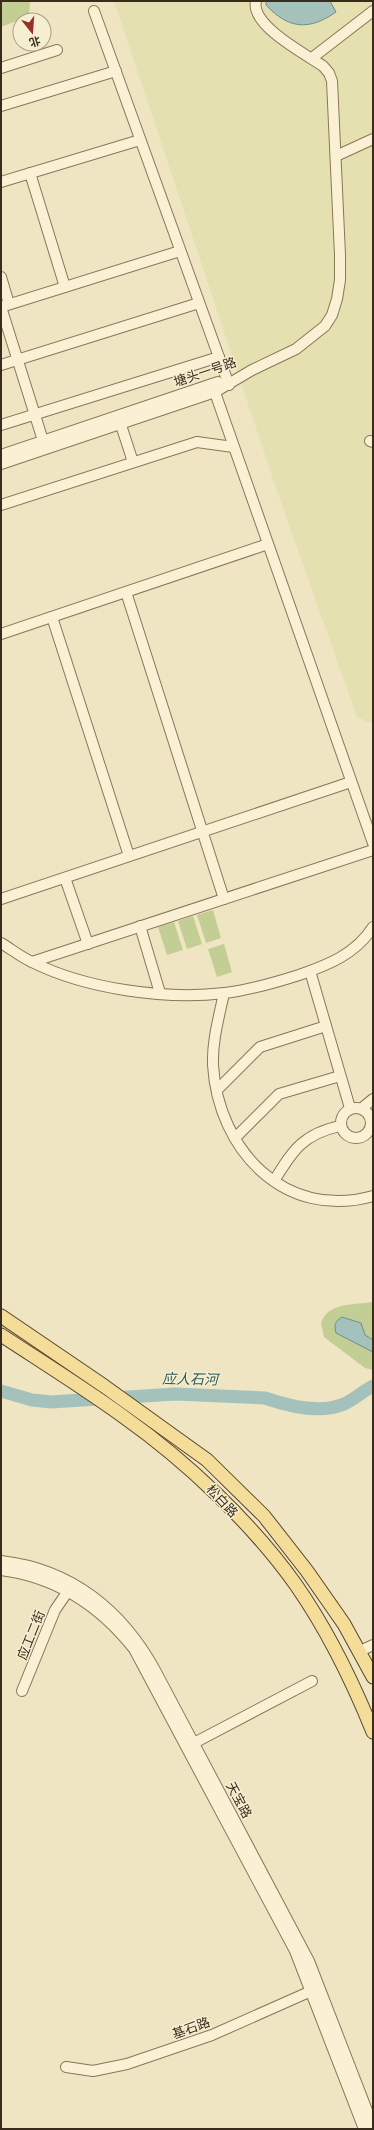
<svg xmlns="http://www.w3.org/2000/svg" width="374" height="2130" viewBox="0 0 374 2130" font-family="Lora,'Noto Sans SC',serif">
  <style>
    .farmland { fill: #e5e0af }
    .green { fill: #c3ce95 }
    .water { fill: #a4c2bb; stroke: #6b9089 }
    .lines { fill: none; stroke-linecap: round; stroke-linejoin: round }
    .river { stroke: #a4c2bb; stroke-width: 13 }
    .minor-casing { stroke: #8a7658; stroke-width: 12 }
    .major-casing { stroke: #57432d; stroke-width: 15 }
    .minor { stroke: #faf1d5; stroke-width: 10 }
    .major { stroke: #f4dd98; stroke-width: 13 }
    .labels { text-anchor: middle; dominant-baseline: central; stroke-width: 3; stroke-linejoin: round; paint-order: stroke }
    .street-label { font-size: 13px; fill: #392c1d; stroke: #f6eed1 }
    .water-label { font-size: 14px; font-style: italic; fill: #2c5959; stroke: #f6eed1 }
  </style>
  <rect width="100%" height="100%" fill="#efe5c2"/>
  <path class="farmland" d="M114 1H373V724L357 717 276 488Z"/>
  <g class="green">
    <path d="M1 1H30L29 16 1 27Z"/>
    <path d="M213 910 221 938 206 943 197 915Z"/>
    <path d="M193 916 202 944 187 949 178 921Z"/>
    <path d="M174 922 183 950 167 955 158 927Z"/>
    <path d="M224 944 232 972 217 977 208 949Z"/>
    <path d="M373 1302V1370L365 1368 324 1337 321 1323C328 1302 354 1305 373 1302Z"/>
  </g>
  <g class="water">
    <path d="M266 1H330L336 12C309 31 288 29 266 5Z"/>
    <path d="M342 1317 361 1323 365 1335 373 1340V1352L336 1333C334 1325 335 1321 342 1317Z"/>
  </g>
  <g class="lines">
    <path class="river" d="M1 1391 32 1400 51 1402 175 1394 265 1398C288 1406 321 1414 344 1404 355 1399 363 1391 373 1386"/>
    <defs>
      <g id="minor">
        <path d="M94 11 229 385"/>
        <path d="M312 58 373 11"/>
        <path d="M1 68 57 50"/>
        <path d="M1 106 116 71"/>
        <path d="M336 156 373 139"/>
        <path d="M30 173 65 287"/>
        <path d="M1 182 140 140"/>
        <path d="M1 277 9 304"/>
        <path d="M1 307 180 251"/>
        <path d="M1 307 45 447"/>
        <path d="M1 365 199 303"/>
        <path d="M212 384 373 843"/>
        <path d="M119 419 133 462"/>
        <path d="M1 425 219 357"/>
        <path d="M370 441 373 442"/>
        <path d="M1 455 218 382"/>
        <path d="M1 464 215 392 252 370 296 349 325 326 332 315 337 299 340 280V255L332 81 329 73 323 66C305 54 250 25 256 1"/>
        <path d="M1 505 197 442 233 447"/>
        <path d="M126 592 224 899"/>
        <path d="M52 617 129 856"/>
        <path d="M1 634 268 544"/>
        <path d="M65 878 88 944"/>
        <path d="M1 899 351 782"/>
        <path d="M140 926 160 993"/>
        <path d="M1 943C11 949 21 957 32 962 86 989 165 1000 225 993 250 990 274 983 299 975 328 965 356 954 373 927"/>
        <path d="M32 962 373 850"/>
        <path d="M310 971 350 1108"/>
        <path d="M224 993C219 1017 212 1041 213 1065 218 1150 285 1221 373 1196"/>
        <path d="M217 1090 260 1047 326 1026"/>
        <circle cx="356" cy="1123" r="15"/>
        <path d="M362 1108 373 1099"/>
        <path d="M235 1138 279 1094 340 1076"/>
        <path d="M274 1181C293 1150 303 1134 340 1126"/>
        <path d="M1 1561C72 1569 123 1611 156 1672L309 1961 373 2126"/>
        <path d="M1 1570C56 1577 100 1606 134 1649L295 1951 364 2129"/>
        <path d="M360 1651 373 1645"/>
        <path d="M22 1691 55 1610 68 1591"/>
        <path d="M194 1743 312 1681"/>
        <path d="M66 2067 93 2071 127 2064 212 2035 318 1988"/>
      </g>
      <g id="major">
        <path d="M1 1316 104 1386 207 1460 264 1516 307 1571 344 1624 373 1677"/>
        <path d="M1 1335C42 1362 84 1388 124 1417 186 1461 252 1523 296 1585 328 1631 352 1680 373 1732"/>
      </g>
    </defs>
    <use href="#minor" class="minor-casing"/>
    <use href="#major" class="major-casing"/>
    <use href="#minor" class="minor"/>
    <use href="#major" class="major"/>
  </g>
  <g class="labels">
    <g class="street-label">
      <text transform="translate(205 372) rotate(-19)">塘头一号路</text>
      <text transform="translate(222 1501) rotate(47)">松白路</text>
      <text transform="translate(31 1635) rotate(-68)">应工二街</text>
      <text transform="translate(239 1800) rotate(62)">天宝路</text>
      <text transform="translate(191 2028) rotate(-20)">基石路</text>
    </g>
    <g class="water-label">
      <text transform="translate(190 1379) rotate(1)">应人石河</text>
    </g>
  </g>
  <rect width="374" height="2130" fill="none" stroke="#392c1d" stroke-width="4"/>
  <g transform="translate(32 32) rotate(163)"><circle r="19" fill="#f6eed1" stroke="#aaa089"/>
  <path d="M0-3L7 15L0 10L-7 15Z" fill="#9a2d27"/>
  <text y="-6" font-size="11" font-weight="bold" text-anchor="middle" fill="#392c1d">北</text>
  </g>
</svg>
